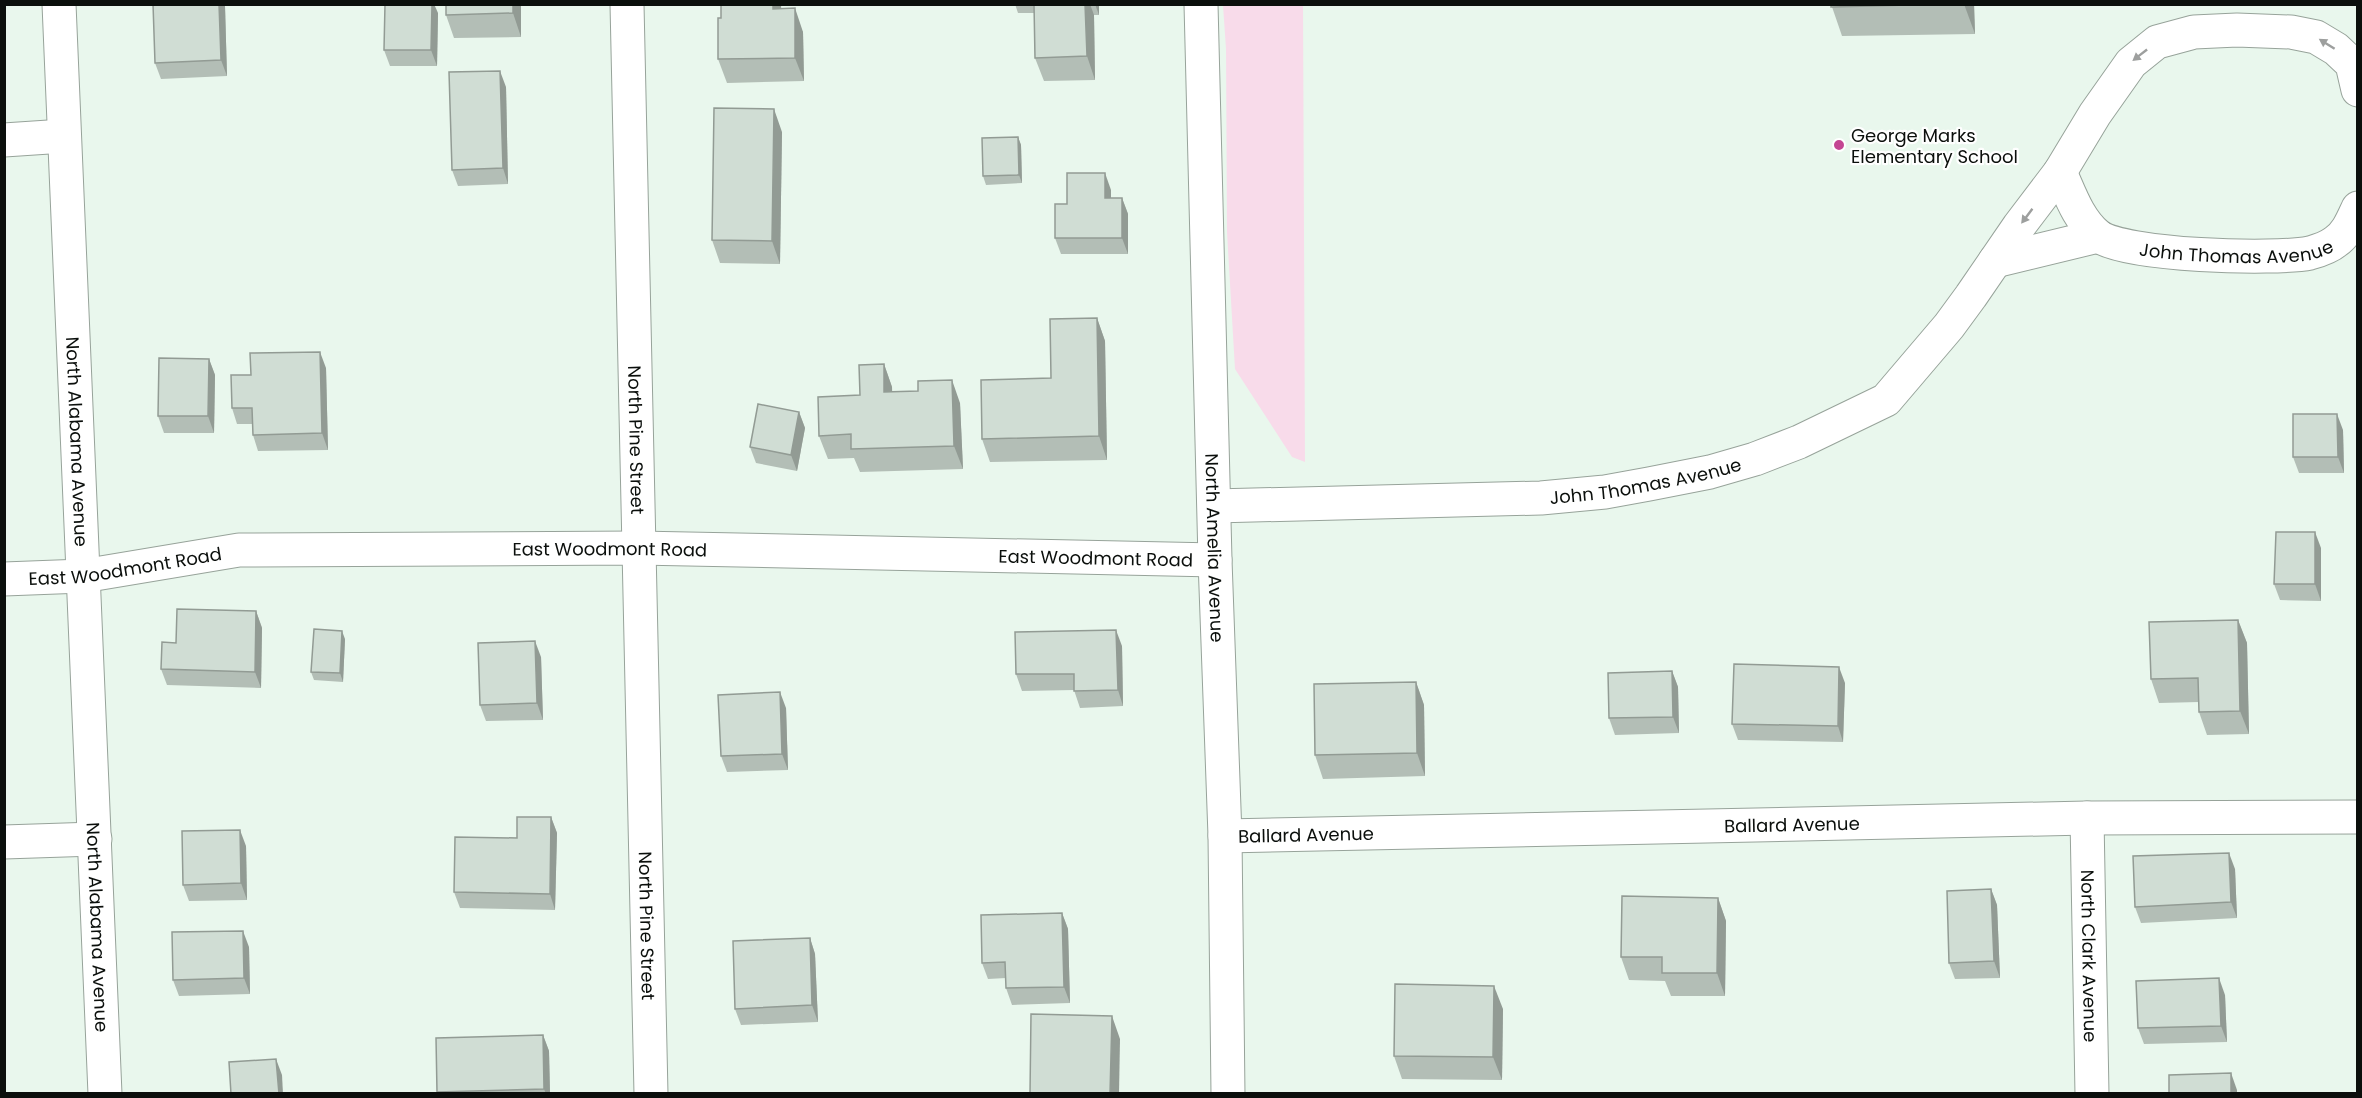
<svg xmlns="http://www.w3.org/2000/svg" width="2362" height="1098" viewBox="0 0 2362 1098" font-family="Poppins,sans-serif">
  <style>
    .green { fill: #f8dbea }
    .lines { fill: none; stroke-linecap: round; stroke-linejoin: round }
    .minor-casing { stroke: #97a39a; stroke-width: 35 }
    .major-casing { stroke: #97a39a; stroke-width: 35 }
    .minor { stroke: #fff; stroke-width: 33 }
    .major { stroke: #fff; stroke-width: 33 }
    .wall { fill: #b3beb6 }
    .shaded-wall { fill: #929b94 }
    .building { fill: #d0ddd4; stroke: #929b94; stroke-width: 1.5 }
    .oneway { fill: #9d9f9e }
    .poi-dot { fill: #c44693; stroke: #fff; stroke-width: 2 }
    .labels { text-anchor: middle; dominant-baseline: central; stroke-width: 4.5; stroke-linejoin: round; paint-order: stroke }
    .poi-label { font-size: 18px; fill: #0b0f0c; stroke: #fff; text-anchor: start }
    .street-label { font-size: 18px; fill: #0b0f0c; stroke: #fff }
  </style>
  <rect width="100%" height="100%" fill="#e9f7ed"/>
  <path class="green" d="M1223 5H1303L1305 462 1292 457 1235 369 1227 232 1226 49Z"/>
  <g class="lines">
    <defs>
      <g id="minor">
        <path id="s1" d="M59 4 105 1094"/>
        <path id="s2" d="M627 4 651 1094"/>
        <path d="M4 140 64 136"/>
        <path id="s3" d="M2060 172C2070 194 2078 219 2097 235 2122 256 2276 260 2310 253 2317 251 2329 247 2335 242 2347 234 2352 221 2358 208"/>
        <path d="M1995 261 2098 236"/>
        <path id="s4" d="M1215 506 1541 498 1605 492 1649 484 1710 472 1755 459 1799 442 1886 400 1949 326 1971 296 2019 226 2060 172 2095 114 2131 63 2157 42 2194 32 2237 30 2291 32 2316 37 2336 49 2352 64 2358 90"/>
        <path id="s5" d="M4 579 83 576 239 550 638 548 1215 560"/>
        <path id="s6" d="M2087 818 2092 1094"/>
        <path id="s7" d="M1225 836 2087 818 2358 817"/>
        <path d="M4 842 95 839"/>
      </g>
      <g id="major">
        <path id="s8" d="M1201 4 1215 560 1225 836 1228 1094"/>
      </g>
    </defs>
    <use href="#minor" class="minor-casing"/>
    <use href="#major" class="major-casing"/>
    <use href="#minor" class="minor"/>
    <use href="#major" class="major"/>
  </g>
  <g class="wall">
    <path d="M521 4V37L454 38 446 15Z"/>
    <path d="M1015 4H1099V15H1094L1095 80 1044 81 1035 58 1034 13H1018Z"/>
    <path d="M1831 4H1974L1975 34 1842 36Z"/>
    <path d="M225 6 227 76 161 79 155 63Z"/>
    <path d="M781 9 803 32 804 81 727 83 718 59 721 18Z"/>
    <path d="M438 13 437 66H390L384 50Z"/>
    <path d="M506 87 508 184 458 186 452 170Z"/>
    <path d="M782 132 780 264 720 263 712 240Z"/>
    <path d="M1018 137 1021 145 1022 183 986 185 983 176Z"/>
    <path d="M1111 190V198H1122L1128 214V254H1061L1055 238 1067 204Z"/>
    <path d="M1097 318 1105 341 1107 460 990 462 982 439 1051 378Z"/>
    <path d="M209 359 215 375 214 433H164L158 416Z"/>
    <path d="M884 364 892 387V392L960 403 963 469 860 472 854 458 828 459 819 436 860 395Z"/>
    <path d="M326 368 328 450 258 451 253 435 252 424H237L232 408 251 375Z"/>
    <path d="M799 412 805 428 797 471 756 463 750 447Z"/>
    <path d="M2343 430 2344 473H2299L2293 457Z"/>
    <path d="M2321 548V601L2280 600 2274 584Z"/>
    <path d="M256 611 262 628 261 688 167 685 161 669Z"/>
    <path d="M2238 620 2247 643 2249 734 2207 735 2199 712V702L2159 703 2151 679Z"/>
    <path d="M345 639 343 682 314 680 311 672Z"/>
    <path d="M1122 646 1123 706 1080 708 1074 690 1022 691 1016 674Z"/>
    <path d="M541 657 543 720 486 721 480 705Z"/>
    <path d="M1672 671 1678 687 1679 733 1615 735 1609 718Z"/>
    <path d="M1416 682 1424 705 1425 776 1323 779 1315 755Z"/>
    <path d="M1845 683 1843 742 1738 740 1732 724Z"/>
    <path d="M786 708 788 770 727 772 721 756Z"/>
    <path d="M551 817 557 833 555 910 460 908 454 892 517 838Z"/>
    <path d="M246 846 247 900 189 901 183 885Z"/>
    <path d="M2235 869 2237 918 2141 923 2135 907Z"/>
    <path d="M1991 889 1997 905 2000 978 1955 979 1949 963Z"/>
    <path d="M1718 898 1726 921 1725 996H1671L1665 981 1629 980 1621 957Z"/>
    <path d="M1062 913 1068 929 1070 1003 1012 1005 1006 988V978L988 979 982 963Z"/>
    <path d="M810 938 815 954 818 1022 741 1025 735 1009Z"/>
    <path d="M249 947 250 994 179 996 173 980Z"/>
    <path d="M2225 995 2227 1042 2144 1044 2138 1028Z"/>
    <path d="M1503 1009 1502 1080 1402 1079 1394 1056Z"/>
    <path d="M543 1035 549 1051 550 1094H438L437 1092Z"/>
  </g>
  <g class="shaded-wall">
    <path d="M219 4H224L225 6 227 76 221 60Z"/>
    <path d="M432 4H434L438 13 437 66 431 50Z"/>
    <path d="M513 4H521V37L513 13Z"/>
    <path d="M773 4H781L782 32 773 9Z"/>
    <path d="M1085 4H1090L1094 15 1095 80 1087 56Z"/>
    <path d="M1095 4H1099V15Z"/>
    <path d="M1964 4H1974L1975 34Z"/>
    <path d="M795 8 803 32 804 81 795 58Z"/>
    <path d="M500 71 506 87 508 184 503 168Z"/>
    <path d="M774 109 782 132 780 264 772 241Z"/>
    <path d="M1018 137 1021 145 1022 183 1019 175Z"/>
    <path d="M1105 173 1111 190V214L1105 198Z"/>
    <path d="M1122 198 1128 214V254L1122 238Z"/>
    <path d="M1097 318 1105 341 1107 460 1099 436Z"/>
    <path d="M320 352 326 368 328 450 322 433Z"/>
    <path d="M209 359 215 375 214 433 208 416Z"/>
    <path d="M884 364 892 387 893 416 884 392Z"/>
    <path d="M952 380 960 403 963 469 954 446Z"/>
    <path d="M799 412 805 428 797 471 791 455Z"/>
    <path d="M2337 414 2343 430 2344 473 2338 457Z"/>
    <path d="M2315 532 2321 548V601L2315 584Z"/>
    <path d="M256 611 262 628 261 688 255 672Z"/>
    <path d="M2238 620 2247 643 2249 734 2240 711Z"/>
    <path d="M1116 630 1122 646 1123 706 1118 690Z"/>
    <path d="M342 631 345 639 343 682 340 673Z"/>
    <path d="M535 641 541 657 543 720 537 703Z"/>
    <path d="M1839 667 1845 683 1843 742 1838 726Z"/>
    <path d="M1672 671 1678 687 1679 733 1673 717Z"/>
    <path d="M1416 682 1424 705 1425 776 1417 753Z"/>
    <path d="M780 692 786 708 788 770 782 754Z"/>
    <path d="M551 817 557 833 555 910 550 894Z"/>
    <path d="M240 830 246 846 247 900 241 883Z"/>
    <path d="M2229 853 2235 869 2237 918 2231 902Z"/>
    <path d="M1991 889 1997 905 2000 978 1994 961Z"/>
    <path d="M1718 898 1726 921 1725 996 1717 973Z"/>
    <path d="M1062 913 1068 929 1070 1003 1064 987Z"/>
    <path d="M243 931 249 947 250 994 244 978Z"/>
    <path d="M810 938 815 954 818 1022 812 1005Z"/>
    <path d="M2219 978 2225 995 2227 1042 2221 1026Z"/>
    <path d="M1494 986 1503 1009 1502 1080 1493 1057Z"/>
    <path d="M1112 1016 1120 1039 1119 1094H1110Z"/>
    <path d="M543 1035 549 1051 550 1094H546L544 1089Z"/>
    <path d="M276 1059 282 1075 283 1094H279Z"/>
    <path d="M2231 1073 2237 1090V1094H2231Z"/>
  </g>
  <g class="building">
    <path d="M153 4H219L221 60 155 63Z"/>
    <path d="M385 4H432L431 50H384Z"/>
    <path d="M446 4H513V13L446 15Z"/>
    <path d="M721 4H773V9L795 8V58L718 59V18H721Z"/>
    <path d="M1034 4H1085L1087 56 1035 58Z"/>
    <path d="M1831 4H1949L1831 7Z"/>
    <path d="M500 71 503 168 452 170 449 72Z"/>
    <path d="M714 108 774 109 772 241 712 240Z"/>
    <path d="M1018 137 1019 175 983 176 982 138Z"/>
    <path d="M1067 173H1105V198H1122V238H1055V204H1067Z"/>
    <path d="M1097 318 1099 436 982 439 981 380 1051 378 1050 319Z"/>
    <path d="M320 352 322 433 253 435 252 408H232L231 375H251L250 353Z"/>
    <path d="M159 358 209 359 208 416H158Z"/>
    <path d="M884 364V392L918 391V381L952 380 954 446 851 449V434L819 436 818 397 860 395 859 365Z"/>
    <path d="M758 404 799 412 791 455 750 447Z"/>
    <path d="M2293 414H2337L2338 457H2293Z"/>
    <path d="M2276 532H2315V584H2274Z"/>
    <path d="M177 609 256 611 255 672 161 669 162 642 176 643Z"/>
    <path d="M2238 620 2240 711 2199 712 2198 678 2151 679 2149 622Z"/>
    <path d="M314 629 342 631 340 673 311 672Z"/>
    <path d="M1116 630 1118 690 1074 691V674H1016L1015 632Z"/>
    <path d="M535 641 537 703 480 705 478 643Z"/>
    <path d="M1734 664 1839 667 1838 726 1732 724Z"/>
    <path d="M1672 671 1673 717 1609 718 1608 673Z"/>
    <path d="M1416 682 1417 753 1315 755 1314 684Z"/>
    <path d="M780 692 782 754 721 756 718 695Z"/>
    <path d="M517 817H551L550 894 454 892 455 837 517 838Z"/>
    <path d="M240 830 241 883 183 885 182 831Z"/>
    <path d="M2229 853 2231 902 2135 907 2133 856Z"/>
    <path d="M1991 889 1994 961 1949 963 1947 891Z"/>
    <path d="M1622 896 1718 898 1717 973H1662V957H1621Z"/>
    <path d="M1062 913 1064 987 1006 988 1005 962 982 963 981 915Z"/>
    <path d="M243 931 244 978 173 980 172 932Z"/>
    <path d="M810 938 812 1005 735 1009 733 941Z"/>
    <path d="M2219 978 2221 1026 2138 1028 2136 981Z"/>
    <path d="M1395 984 1494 986 1493 1057 1394 1056Z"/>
    <path d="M1031 1014 1112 1016 1110 1094H1030Z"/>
    <path d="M543 1035 544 1089 437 1092 436 1038Z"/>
    <path d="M276 1059 279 1094H231L229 1062Z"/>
    <path d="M2231 1073V1094H2169V1075Z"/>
  </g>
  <defs><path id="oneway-solid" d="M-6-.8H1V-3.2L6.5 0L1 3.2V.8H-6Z" transform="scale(1.5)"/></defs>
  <g class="oneway">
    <use href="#oneway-solid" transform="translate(2327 44) rotate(-148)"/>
    <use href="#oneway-solid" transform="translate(2140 55) rotate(142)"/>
    <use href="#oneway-solid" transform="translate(2027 216) rotate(127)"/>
  </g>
  <circle class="poi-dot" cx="1839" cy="145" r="6"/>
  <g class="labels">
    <g class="poi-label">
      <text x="1851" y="135">George Marks<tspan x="1851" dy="21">Elementary School</tspan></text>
    </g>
    <g class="street-label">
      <text stroke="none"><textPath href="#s3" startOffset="216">John Thomas Avenue</textPath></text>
      <text stroke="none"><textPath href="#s1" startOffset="438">North Alabama Avenue</textPath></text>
      <text stroke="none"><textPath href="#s2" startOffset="436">North Pine Street</textPath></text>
      <text stroke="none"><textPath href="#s4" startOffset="432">John Thomas Avenue</textPath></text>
      <text stroke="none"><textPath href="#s5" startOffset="608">East Woodmont Road</textPath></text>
      <text stroke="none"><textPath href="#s8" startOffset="544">North Amelia Avenue</textPath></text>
      <text stroke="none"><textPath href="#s5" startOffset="1094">East Woodmont Road</textPath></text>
      <text stroke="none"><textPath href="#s5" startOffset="122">East Woodmont Road</textPath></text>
      <text stroke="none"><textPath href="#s7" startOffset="567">Ballard Avenue</textPath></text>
      <text stroke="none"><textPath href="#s7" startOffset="81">Ballard Avenue</textPath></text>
      <text stroke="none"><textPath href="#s1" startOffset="924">North Alabama Avenue</textPath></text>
      <text stroke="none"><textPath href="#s2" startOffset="922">North Pine Street</textPath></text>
      <text stroke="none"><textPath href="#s6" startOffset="138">North Clark Avenue</textPath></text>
    </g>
  </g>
  <rect width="2362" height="1098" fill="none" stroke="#0b0f0c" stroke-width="12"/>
</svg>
